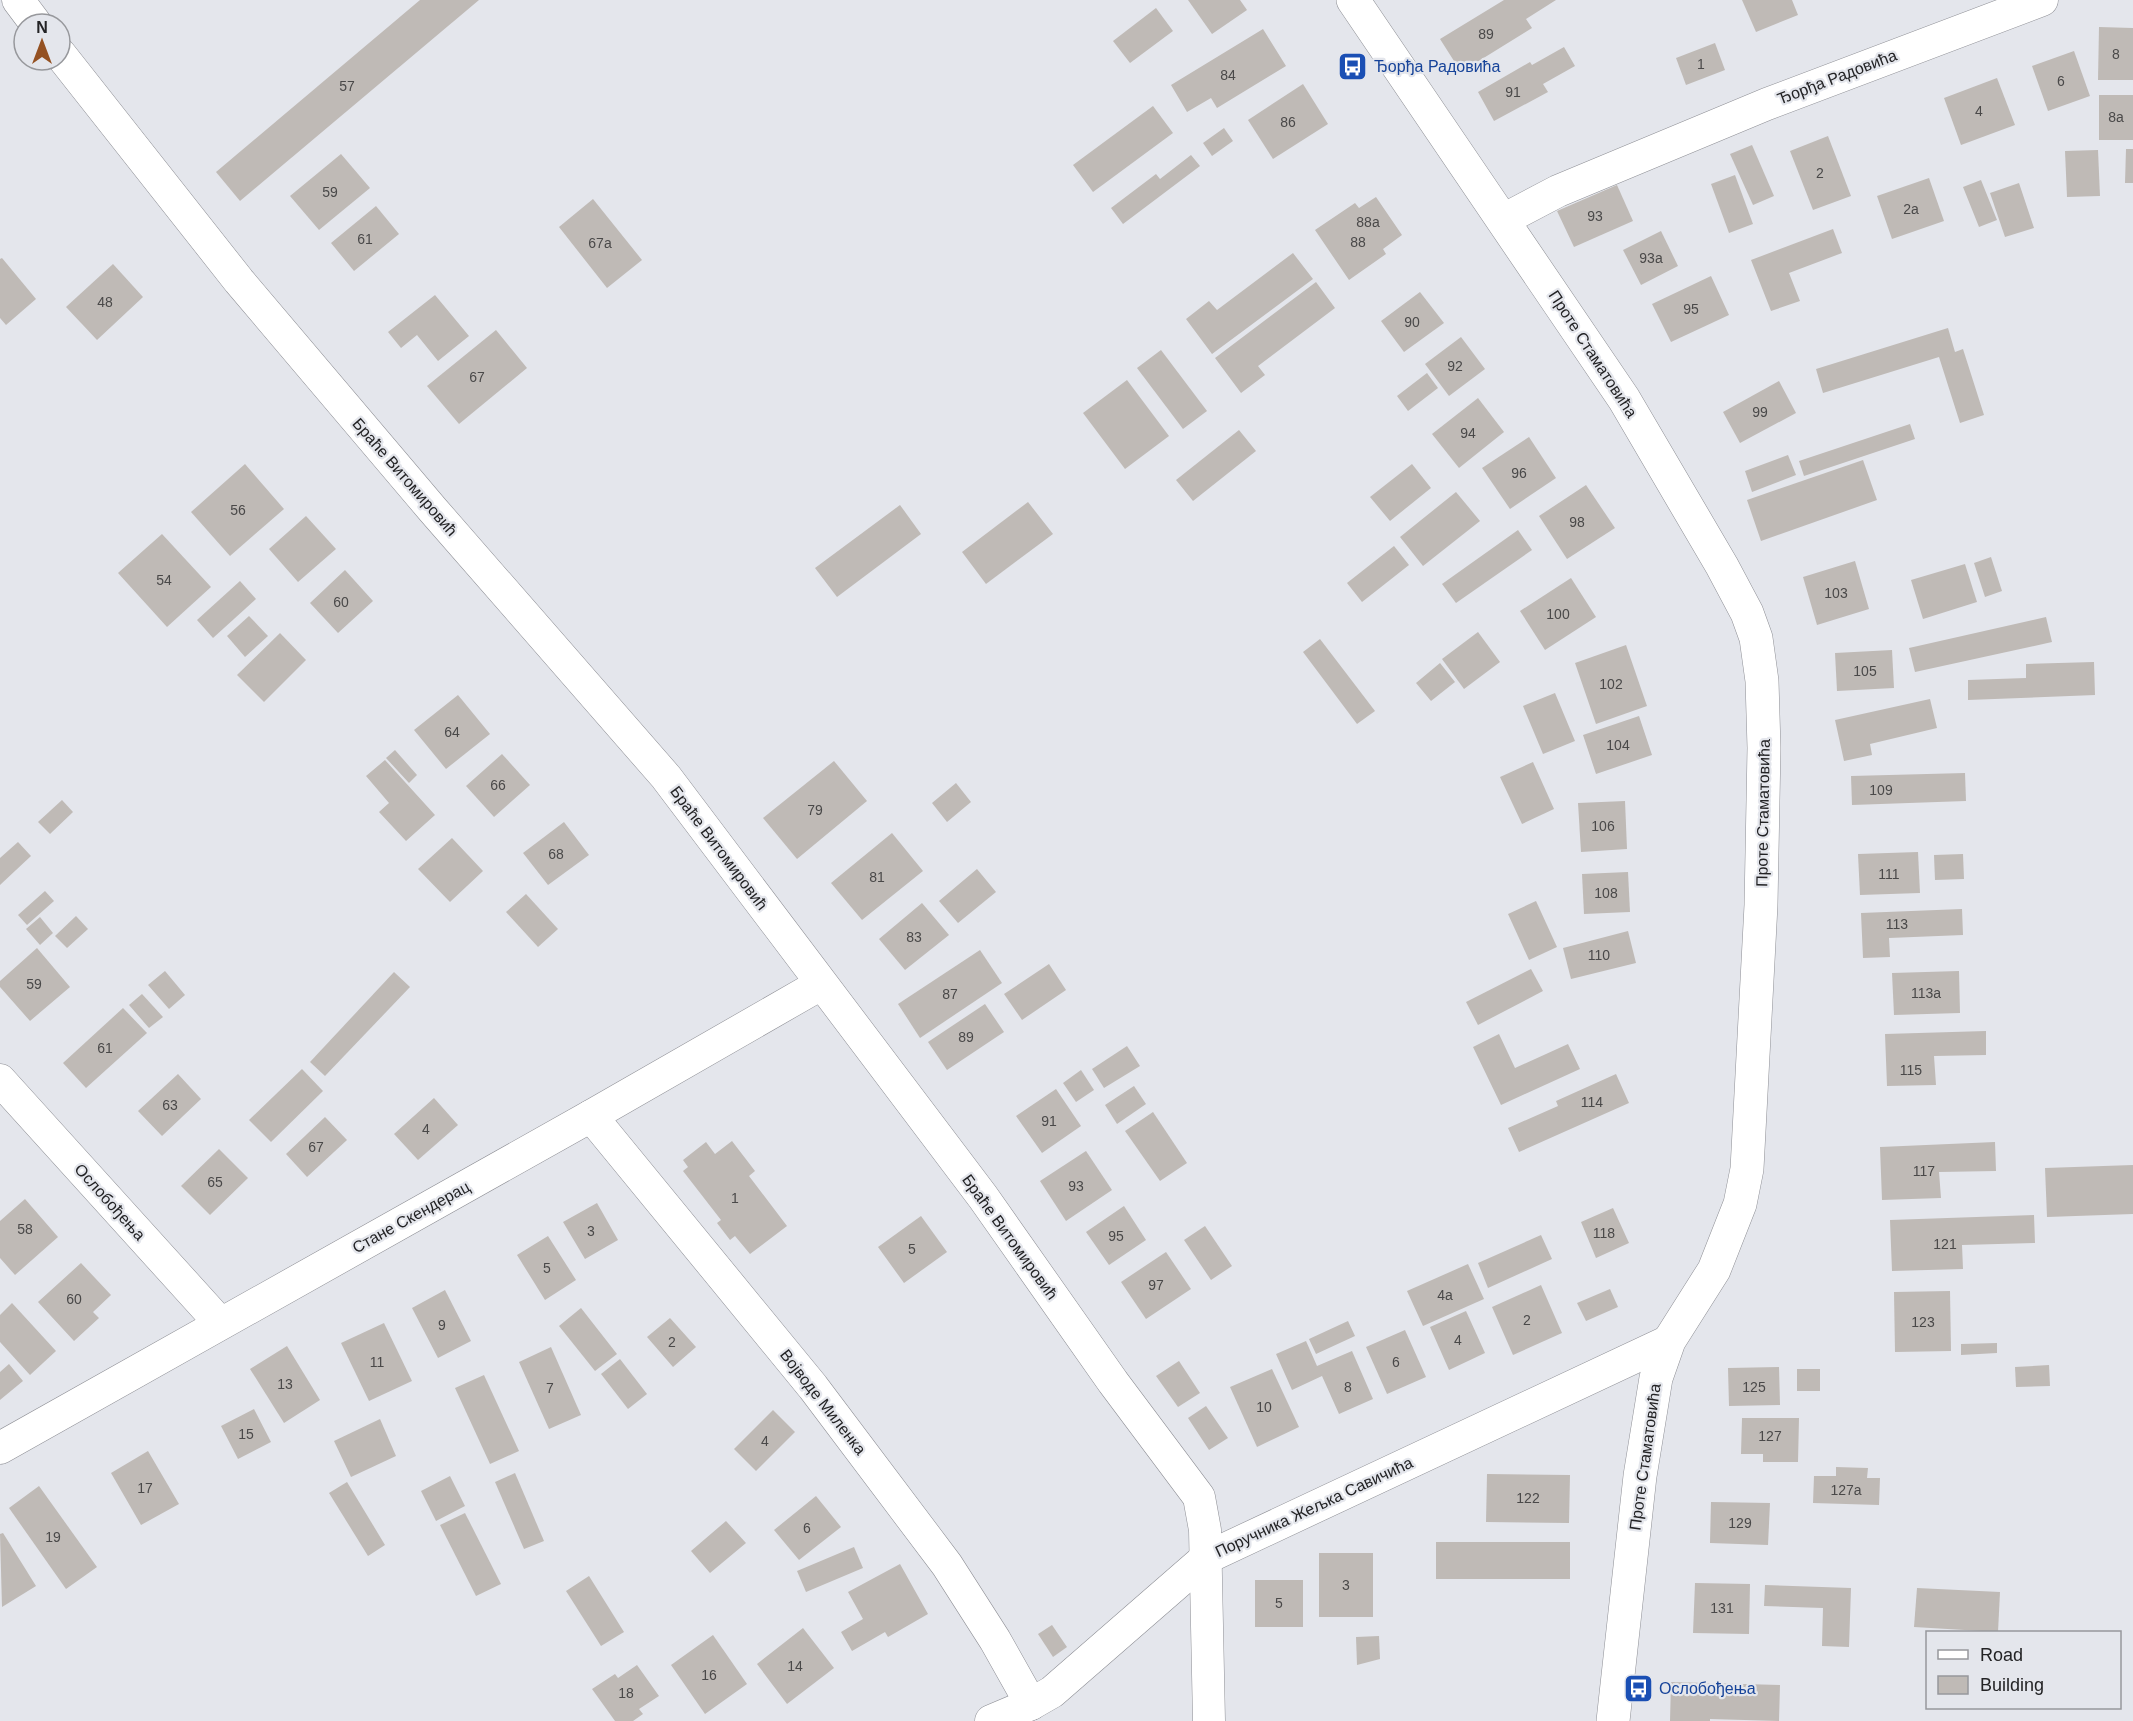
<svg xmlns="http://www.w3.org/2000/svg" width="2133" height="1721" viewBox="0 0 2133 1721" font-family="Arial,sans-serif">
  <style>
    .building { fill: #bfbab6 }
    .lines { fill: none; stroke-linecap: round; stroke-linejoin: round }
    .minor-casing { stroke: #8e8f95; stroke-width: 33 }
    .tertiary-casing { stroke: #8e8f95; stroke-width: 34 }
    .minor { stroke: #fff; stroke-width: 32 }
    .tertiary { stroke: #fff; stroke-width: 33 }
    .labels { text-anchor: middle; dominant-baseline: central; stroke-width: 4.5; stroke-linejoin: round; paint-order: stroke }
    .number-label { font-size: 14px; fill: #4a4949 }
    .transit-label { font-size: 16px; fill: #164399; stroke: #e4e6ec; text-anchor: start }
    .street-label { font-size: 16px; fill: #232325; stroke: #e4e6ec }
  </style>
  <rect width="100%" height="100%" fill="#e4e6ec"/>
  <g class="building">
    <path d="M420 0H479L240 201 216 172Z"/>
    <path d="M1188 0H1240L1247 10 1212 34Z"/>
    <path d="M1504 0H1556L1526 19 1532 28 1461 72 1440 39Z"/>
    <path d="M1742 0H1792L1798 15 1756 32Z"/>
    <path d="M1156 8 1173 31 1130 63 1113 41Z"/>
    <path d="M2099 27 2133 28V80H2098Z"/>
    <path d="M1263 29 1286 66 1217 108 1211 98 1187 112 1171 85Z"/>
    <path d="M1715 43 1725 70 1686 85 1676 58Z"/>
    <path d="M1564 47 1575 66 1543 84 1548 92 1494 121 1478 92 1530 62 1532 65Z"/>
    <path d="M2074 51 2090 96 2048 111 2032 66Z"/>
    <path d="M1997 78 2015 125 1961 145 1944 98Z"/>
    <path d="M1303 84 1328 124 1273 159 1248 120Z"/>
    <rect x="2099" y="95" width="34" height="45"/>
    <path d="M1153 106 1173 133 1093 192 1073 165Z"/>
    <path d="M1224 128 1233 141 1212 156 1203 143Z"/>
    <path d="M1828 136 1851 196 1813 210 1790 151Z"/>
    <path d="M1752 145 1774 196 1753 205 1730 154Z"/>
    <path d="M2126 149H2133V183H2125Z"/>
    <path d="M2098 150 2100 196 2067 197 2065 151Z"/>
    <path d="M341 154 370 188 319 230 290 196Z"/>
    <path d="M1191 155 1200 166 1123 224 1111 208 1156 174 1160 179Z"/>
    <path d="M1735 175 1753 224 1729 233 1711 184Z"/>
    <path d="M1929 178 1944 221 1892 239 1877 196Z"/>
    <path d="M1981 180 1997 220 1979 227 1963 187Z"/>
    <path d="M2019 183 2034 228 2005 237 1990 193Z"/>
    <path d="M1617 185 1633 221 1574 247 1557 211Z"/>
    <path d="M1376 197 1402 235 1383 249 1386 254 1349 280 1315 230 1355 203 1359 208Z"/>
    <path d="M593 199 642 260 607 288 559 227Z"/>
    <path d="M376 206 399 234 354 271 331 243Z"/>
    <path d="M1833 229 1842 253 1789 273 1800 301 1771 311 1751 260Z"/>
    <path d="M1661 231 1678 266 1641 285 1623 250Z"/>
    <path d="M1293 253 1313 279 1212 354 1186 319 1209 301 1217 310Z"/>
    <path d="M2 258 36 299 6 325 0 318V259Z"/>
    <path d="M113 264 143 297 97 340 66 307Z"/>
    <path d="M1711 276 1729 315 1671 342 1652 304Z"/>
    <path d="M1316 282 1335 308 1258 366 1265 375 1241 393 1215 358Z"/>
    <path d="M1420 292 1444 323 1404 352 1381 321Z"/>
    <path d="M435 295 469 336 438 361 417 335 401 348 388 332Z"/>
    <path d="M1948 328 1955 352 1963 349 1984 415 1960 423 1939 357 1823 393 1816 369Z"/>
    <path d="M496 330 527 368 459 424 427 386Z"/>
    <path d="M1461 337 1485 369 1449 396 1425 364Z"/>
    <path d="M1161 350 1207 411 1183 429 1137 368Z"/>
    <path d="M1427 373 1438 388 1408 411 1397 396Z"/>
    <path d="M1127 380 1169 436 1125 469 1083 413Z"/>
    <path d="M1779 381 1796 413 1740 443 1723 412Z"/>
    <path d="M1478 398 1504 432 1459 468 1432 434Z"/>
    <path d="M1910 424 1915 439 1804 476 1799 461Z"/>
    <path d="M1239 430 1256 451 1193 501 1176 480Z"/>
    <path d="M1529 437 1556 478 1510 509 1482 468Z"/>
    <path d="M1788 455 1796 475 1752 492 1745 471Z"/>
    <path d="M1863 460 1877 500 1761 541 1747 500Z"/>
    <path d="M245 464 284 509 230 556 191 512Z"/>
    <path d="M1412 464 1431 488 1390 521 1370 497Z"/>
    <path d="M1586 485 1615 528 1567 559 1539 516Z"/>
    <path d="M1456 492 1480 521 1423 566 1400 537Z"/>
    <path d="M1028 502 1053 534 986 584 962 552Z"/>
    <path d="M900 505 921 534 837 597 815 568Z"/>
    <path d="M306 516 336 549 298 582 269 549Z"/>
    <path d="M1518 530 1532 550 1456 603 1442 584Z"/>
    <path d="M162 534 211 587 167 627 118 573Z"/>
    <path d="M1394 546 1409 565 1362 602 1347 583Z"/>
    <path d="M1991 557 2002 591 1985 597 1974 563Z"/>
    <path d="M1855 561 1869 609 1817 625 1803 577Z"/>
    <path d="M1965 564 1977 602 1923 619 1911 580Z"/>
    <path d="M345 570 373 601 338 633 310 603Z"/>
    <path d="M1571 578 1596 617 1545 650 1520 611Z"/>
    <path d="M240 581 256 599 213 638 197 620Z"/>
    <path d="M249 616 268 636 245 657 227 636Z"/>
    <path d="M2046 617 2052 642 1915 672 1909 648Z"/>
    <path d="M1478 632 1500 662 1464 689 1442 659Z"/>
    <path d="M280 633 306 660 264 702 237 675Z"/>
    <path d="M1320 639 1375 711 1357 724 1303 652Z"/>
    <path d="M1626 645 1647 706 1596 724 1575 663Z"/>
    <path d="M1892 650 1894 688 1837 691 1835 653Z"/>
    <path d="M2094 662 2095 695 1968 700V680L2026 678V664Z"/>
    <path d="M1440 663 1455 682 1431 701 1416 683Z"/>
    <path d="M1555 693 1575 741 1543 754 1523 706Z"/>
    <path d="M458 695 490 734 446 769 414 730Z"/>
    <path d="M1930 699 1937 728 1870 744 1872 755 1844 761 1835 720Z"/>
    <path d="M1639 716 1652 755 1596 774 1583 735Z"/>
    <path d="M395 750 417 775 409 783 386 758Z"/>
    <path d="M502 754 530 785 494 817 466 786Z"/>
    <path d="M385 760 435 815 406 841 379 812 389 803 366 776Z"/>
    <path d="M834 761 867 801 797 859 763 818Z"/>
    <path d="M1533 762 1554 809 1522 824 1500 777Z"/>
    <path d="M1965 773 1966 801 1852 805 1851 776Z"/>
    <path d="M956 783 971 802 947 822 932 803Z"/>
    <path d="M62 800 73 812 50 834 38 822Z"/>
    <path d="M1625 801 1627 849 1581 852 1578 803Z"/>
    <path d="M564 822 589 855 548 885 523 853Z"/>
    <path d="M892 833 923 871 862 920 831 883Z"/>
    <path d="M452 838 483 871 450 902 418 869Z"/>
    <path d="M18 842 31 856 0 885V858Z"/>
    <path d="M1918 852 1920 893 1860 895 1858 854Z"/>
    <path d="M1963 854 1964 879 1935 880 1934 855Z"/>
    <path d="M977 869 996 892 958 923 939 901Z"/>
    <path d="M1628 872 1630 912 1584 914 1582 874Z"/>
    <path d="M45 891 54 901 27 925 18 915Z"/>
    <path d="M526 894 558 929 538 947 506 912Z"/>
    <path d="M1536 901 1557 947 1529 960 1508 914Z"/>
    <path d="M922 903 949 935 905 970 879 939Z"/>
    <path d="M1962 909 1963 935 1889 938 1890 957 1863 958 1861 913Z"/>
    <path d="M76 916 88 929 67 948 55 936Z"/>
    <path d="M40 917 53 933 40 945 26 929Z"/>
    <path d="M1628 931 1636 963 1571 979 1563 948Z"/>
    <path d="M37 948 70 987 30 1021 0 987V981Z"/>
    <path d="M980 950 1002 983 920 1038 898 1004Z"/>
    <path d="M1049 964 1066 990 1022 1020 1004 994Z"/>
    <path d="M1531 969 1543 991 1478 1025 1466 1002Z"/>
    <path d="M165 971 185 995 169 1009 148 985Z"/>
    <path d="M1959 971 1960 1013 1894 1015 1892 973Z"/>
    <path d="M394 972 410 987 325 1076 310 1062Z"/>
    <path d="M142 994 163 1017 149 1028 129 1005Z"/>
    <path d="M985 1004 1004 1032 947 1070 928 1042Z"/>
    <path d="M123 1008 147 1033 86 1088 63 1063Z"/>
    <path d="M1986 1031V1055L1934 1056 1936 1085 1887 1086 1885 1034Z"/>
    <path d="M1499 1034 1515 1068 1568 1044 1580 1069 1501 1105 1473 1047Z"/>
    <path d="M1127 1046 1140 1066 1104 1088 1092 1069Z"/>
    <path d="M302 1069 323 1091 271 1142 249 1120Z"/>
    <path d="M1081 1070 1094 1090 1076 1102 1063 1083Z"/>
    <path d="M178 1074 201 1099 162 1136 138 1111Z"/>
    <path d="M1616 1074 1629 1103 1519 1152 1508 1128 1558 1106 1556 1101Z"/>
    <path d="M1134 1086 1146 1104 1117 1124 1105 1105Z"/>
    <path d="M1056 1089 1081 1126 1042 1153 1016 1116Z"/>
    <path d="M434 1098 458 1125 418 1160 394 1134Z"/>
    <path d="M1153 1112 1187 1163 1160 1181 1125 1131Z"/>
    <path d="M325 1117 347 1140 307 1177 286 1154Z"/>
    <path d="M732 1141 755 1171 749 1176 787 1226 750 1254 735 1236 730 1240 717 1223 721 1220 683 1171 688 1167 683 1160 706 1142 715 1154Z"/>
    <path d="M1995 1142 1996 1171 1939 1172 1941 1198 1882 1200 1880 1147Z"/>
    <path d="M219 1149 248 1178 210 1215 181 1186Z"/>
    <path d="M1086 1151 1112 1190 1066 1221 1040 1181Z"/>
    <path d="M2133 1165V1214L2047 1217 2045 1168Z"/>
    <path d="M25 1199 58 1237 15 1275 0 1258V1221Z"/>
    <path d="M597 1203 618 1240 585 1259 563 1222Z"/>
    <path d="M1124 1206 1146 1240 1109 1265 1086 1232Z"/>
    <path d="M1613 1208 1629 1243 1596 1258 1581 1222Z"/>
    <path d="M2034 1215 2035 1243 1962 1245 1963 1269 1892 1271 1890 1220Z"/>
    <path d="M921 1216 947 1252 904 1283 878 1247Z"/>
    <path d="M1205 1226 1232 1266 1211 1280 1184 1240Z"/>
    <path d="M1541 1235 1552 1259 1488 1288 1478 1263Z"/>
    <path d="M548 1236 576 1280 545 1300 517 1255Z"/>
    <path d="M1166 1252 1191 1289 1146 1319 1121 1282Z"/>
    <path d="M81 1263 111 1295 93 1312 99 1318 74 1341 38 1302Z"/>
    <path d="M1468 1264 1484 1299 1423 1326 1407 1291Z"/>
    <path d="M1541 1285 1562 1333 1513 1355 1492 1307Z"/>
    <path d="M1610 1289 1618 1307 1586 1321 1577 1303Z"/>
    <path d="M445 1290 471 1341 438 1358 412 1308Z"/>
    <path d="M1950 1291 1951 1351 1895 1352 1894 1292Z"/>
    <path d="M12 1303 56 1351 30 1375 0 1342V1315Z"/>
    <path d="M581 1308 617 1354 595 1371 559 1326Z"/>
    <path d="M1466 1311 1485 1353 1449 1370 1430 1327Z"/>
    <path d="M670 1318 696 1347 673 1367 647 1337Z"/>
    <path d="M1348 1321 1355 1336 1316 1354 1309 1339Z"/>
    <path d="M384 1323 412 1381 369 1401 341 1343Z"/>
    <path d="M1405 1330 1426 1377 1387 1394 1366 1347Z"/>
    <path d="M1306 1341 1317 1366 1352 1351 1373 1399 1339 1414 1322 1376 1292 1390 1276 1354Z"/>
    <path d="M1997 1343V1353L1961 1355V1344Z"/>
    <path d="M287 1346 320 1400 284 1423 250 1369Z"/>
    <path d="M551 1347 581 1415 549 1429 519 1362Z"/>
    <path d="M620 1359 647 1394 628 1409 601 1374Z"/>
    <path d="M1179 1361 1200 1393 1178 1407 1156 1376Z"/>
    <path d="M9 1364 23 1381 0 1400V1372Z"/>
    <path d="M2049 1365 2050 1386 2016 1387 2015 1367Z"/>
    <path d="M1779 1367 1780 1405 1729 1406 1728 1368Z"/>
    <path d="M1272 1369 1299 1427 1257 1447 1230 1387Z"/>
    <rect x="1797" y="1369" width="23" height="22"/>
    <path d="M484 1375 519 1451 490 1464 455 1388Z"/>
    <path d="M1206 1406 1228 1438 1209 1450 1188 1418Z"/>
    <path d="M254 1409 271 1442 238 1459 221 1426Z"/>
    <path d="M773 1410 795 1432 756 1471 734 1449Z"/>
    <path d="M1742 1418H1799L1798 1462H1763V1454H1741Z"/>
    <path d="M380 1419 396 1456 351 1477 334 1441Z"/>
    <path d="M148 1451 179 1504 141 1525 111 1473Z"/>
    <path d="M1836 1467 1868 1468 1867 1478H1880L1879 1505 1813 1503 1814 1476H1836Z"/>
    <path d="M515 1473 544 1541 524 1549 495 1482Z"/>
    <path d="M1487 1474 1570 1475 1569 1523 1486 1522Z"/>
    <path d="M450 1476 465 1506 436 1521 421 1491Z"/>
    <path d="M347 1482 385 1545 368 1556 329 1493Z"/>
    <path d="M39 1486 97 1567 66 1589 9 1508Z"/>
    <path d="M816 1496 841 1527 799 1560 774 1530Z"/>
    <path d="M1711 1502 1770 1503 1768 1545 1710 1543Z"/>
    <path d="M465 1513 501 1584 476 1596 440 1525Z"/>
    <path d="M726 1521 746 1543 710 1573 691 1551Z"/>
    <path d="M3 1533 36 1586 2 1607 0 1534Z"/>
    <rect x="1436" y="1542" width="134" height="37"/>
    <path d="M854 1547 863 1568 806 1592 797 1571Z"/>
    <rect x="1319" y="1553" width="54" height="64"/>
    <path d="M900 1564 928 1614 888 1637 885 1632 852 1651 841 1632 863 1619 848 1592Z"/>
    <path d="M589 1576 624 1632 601 1646 566 1591Z"/>
    <rect x="1255" y="1580" width="48" height="47"/>
    <path d="M1695 1583 1750 1584 1749 1634 1693 1633Z"/>
    <path d="M1765 1585 1851 1588 1849 1647 1822 1646 1823 1608 1764 1606Z"/>
    <path d="M1917 1588 2000 1592 1998 1632 1914 1627Z"/>
    <path d="M1052 1625 1067 1647 1053 1657 1038 1634Z"/>
    <path d="M803 1628 834 1668 787 1704 757 1664Z"/>
    <path d="M713 1635 747 1684 705 1714 671 1665Z"/>
    <path d="M1379 1636 1380 1659 1357 1665 1356 1637Z"/>
    <path d="M637 1665 659 1696 639 1709 643 1714 633 1721H615L592 1689 615 1674 618 1678Z"/>
    <path d="M1671 1682 1780 1685 1779 1721 1710 1719V1721H1670Z"/>
  </g>
  <g class="lines">
    <defs>
      <g id="minor">
        <path d="M18 0 36 24"/>
        <path d="M60 54 239 281 433 510 666 777 983 1197 1113 1382 1199 1497 1205 1530 1209 1721"/>
        <path d="M1503 220 1558 191 1767 104 2042 0"/>
        <path d="M0 1080 220 1323"/>
        <path d="M591 1116 813 1387 947 1565 995 1640 1031 1704"/>
        <path d="M0 1448 591 1116 821 984"/>
        <path d="M991 1721 1031 1704 1052 1692 1206 1558 1669 1341"/>
      </g>
      <path id="tertiary" d="M1353 0 1624 399 1722 566 1747 613 1756 638 1762 681 1764 748 1761 905 1747 1169 1740 1204 1714 1270 1669 1341 1656 1378 1640 1476 1613 1721"/>
    </defs>
    <use href="#minor" class="minor-casing"/>
    <use href="#tertiary" class="tertiary-casing"/>
    <use href="#minor" class="minor"/>
    <use href="#tertiary" class="tertiary"/>
  </g>
  <defs>
    <symbol id="bus-square" viewBox="-11 -11 22 22"><rect x="-9" y="-9" width="18" height="18" rx="4" fill="#1a4fb4" stroke="#e4e6ec"/><path d="M-5-6H5V4H4V6H2V4H-2V6H-4V4H-5ZM-3.5-4V0h7V-4ZM-3.5 1.2v1.5H-2V1.2ZM2 1.2v1.5H3.5V1.2Z" fill="#fff"/></symbol>
  </defs>
  <g fill-rule="evenodd">
    <use href="#bus-square" x="1336" y="50" width="33" height="33"/>
    <use href="#bus-square" x="1622" y="1672" width="33" height="33"/>
  </g>
  <g class="labels">
    <g class="number-label">
      <text x="1486" y="34">89</text>
      <text x="2116" y="54">8</text>
      <text x="1701" y="64">1</text>
      <text x="1228" y="75">84</text>
      <text x="2061" y="81">6</text>
      <text x="347" y="86">57</text>
      <text x="1513" y="92">91</text>
      <text x="1979" y="111">4</text>
      <text x="2116" y="117">8a</text>
      <text x="1288" y="122">86</text>
      <text x="1820" y="173">2</text>
      <text x="330" y="192">59</text>
      <text x="1911" y="209">2a</text>
      <text x="1595" y="216">93</text>
      <text x="1368" y="222">88a</text>
      <text x="365" y="239">61</text>
      <text x="1358" y="242">88</text>
      <text x="600" y="243">67a</text>
      <text x="1651" y="258">93a</text>
      <text x="105" y="302">48</text>
      <text x="1691" y="309">95</text>
      <text x="1412" y="322">90</text>
      <text x="1455" y="366">92</text>
      <text x="477" y="377">67</text>
      <text x="1760" y="412">99</text>
      <text x="1468" y="433">94</text>
      <text x="1519" y="473">96</text>
      <text x="238" y="510">56</text>
      <text x="1577" y="522">98</text>
      <text x="164" y="580">54</text>
      <text x="1836" y="593">103</text>
      <text x="341" y="602">60</text>
      <text x="1558" y="614">100</text>
      <text x="1865" y="671">105</text>
      <text x="1611" y="684">102</text>
      <text x="452" y="732">64</text>
      <text x="1618" y="745">104</text>
      <text x="498" y="785">66</text>
      <text x="1881" y="790">109</text>
      <text x="815" y="810">79</text>
      <text x="1603" y="826">106</text>
      <text x="556" y="854">68</text>
      <text x="1889" y="874">111</text>
      <text x="877" y="877">81</text>
      <text x="1606" y="893">108</text>
      <text x="1897" y="924">113</text>
      <text x="914" y="937">83</text>
      <text x="1599" y="955">110</text>
      <text x="34" y="984">59</text>
      <text x="1926" y="993">113a</text>
      <text x="950" y="994">87</text>
      <text x="966" y="1037">89</text>
      <text x="105" y="1048">61</text>
      <text x="1911" y="1070">115</text>
      <text x="1592" y="1102">114</text>
      <text x="170" y="1105">63</text>
      <text x="1049" y="1121">91</text>
      <text x="426" y="1129">4</text>
      <text x="316" y="1147">67</text>
      <text x="1924" y="1171">117</text>
      <text x="215" y="1182">65</text>
      <text x="1076" y="1186">93</text>
      <text x="735" y="1198">1</text>
      <text x="25" y="1229">58</text>
      <text x="591" y="1231">3</text>
      <text x="1604" y="1233">118</text>
      <text x="1116" y="1236">95</text>
      <text x="1945" y="1244">121</text>
      <text x="912" y="1249">5</text>
      <text x="547" y="1268">5</text>
      <text x="1156" y="1285">97</text>
      <text x="1445" y="1295">4a</text>
      <text x="74" y="1299">60</text>
      <text x="1527" y="1320">2</text>
      <text x="1923" y="1322">123</text>
      <text x="442" y="1325">9</text>
      <text x="1458" y="1340">4</text>
      <text x="672" y="1342">2</text>
      <text x="377" y="1362">11</text>
      <text x="1396" y="1362">6</text>
      <text x="285" y="1384">13</text>
      <text x="1348" y="1387">8</text>
      <text x="1754" y="1387">125</text>
      <text x="550" y="1388">7</text>
      <text x="1264" y="1407">10</text>
      <text x="246" y="1434">15</text>
      <text x="1770" y="1436">127</text>
      <text x="765" y="1441">4</text>
      <text x="145" y="1488">17</text>
      <text x="1846" y="1490">127a</text>
      <text x="1528" y="1498">122</text>
      <text x="1740" y="1523">129</text>
      <text x="807" y="1528">6</text>
      <text x="53" y="1537">19</text>
      <text x="1346" y="1585">3</text>
      <text x="1279" y="1603">5</text>
      <text x="1722" y="1608">131</text>
      <text x="795" y="1666">14</text>
      <text x="709" y="1675">16</text>
      <text x="626" y="1693">18</text>
    </g>
    <g class="transit-label">
      <text x="1374" y="66">Ђорђа Радовића</text>
      <text x="1659" y="1688">Ослобођења</text>
    </g>
    <g class="street-label">
      <text transform="translate(1837 77) rotate(-21)">Ђорђа Радовића</text>
      <text transform="translate(1593 354) rotate(57)">Проте Стаматовића</text>
      <text transform="translate(405 477) rotate(49)">Браће Витомировић</text>
      <text transform="translate(1763 813) rotate(-89)">Проте Стаматовића</text>
      <text transform="translate(719 848) rotate(53)">Браће Витомировић</text>
      <text transform="translate(110 1202) rotate(48)">Ослобођења</text>
      <text transform="translate(411 1217) rotate(-29)">Стане Скендерац</text>
      <text transform="translate(1010 1237) rotate(54)">Браће Витомировић</text>
      <text transform="translate(823 1402) rotate(52)">Војводе Миленка</text>
      <text transform="translate(1645 1457) rotate(-82)">Проте Стаматовића</text>
      <text transform="translate(1314 1507) rotate(-25)">Поручника Жељка Савичића</text>
    </g>
  </g>
  <rect x="1926" y="1631" width="195" height="78" fill="#e4e6ec" stroke="#97989c" stroke-width="1.5"/>
  <rect x="1938" y="1650" width="30" height="9" fill="#ffffff" stroke="#97989c" stroke-width="1.5"/>
  <text x="1980" y="1661" font-size="18" fill="#232325">Road</text>
  <rect x="1938" y="1676" width="30" height="18" fill="#bfbab6" stroke="#97989c" stroke-width="1.5"/>
  <text x="1980" y="1691" font-size="18" fill="#232325">Building</text>
  <g transform="translate(42 42)"><circle r="28" fill="#e4e6ec" stroke="#97989c" stroke-width="1.5"/>
  <path d="M0-4.5L10 22L0 15L-10 22Z" fill="#945122"/>
  <text y="-9" font-size="16" font-weight="bold" text-anchor="middle" fill="#232325">N</text>
  </g>
</svg>
